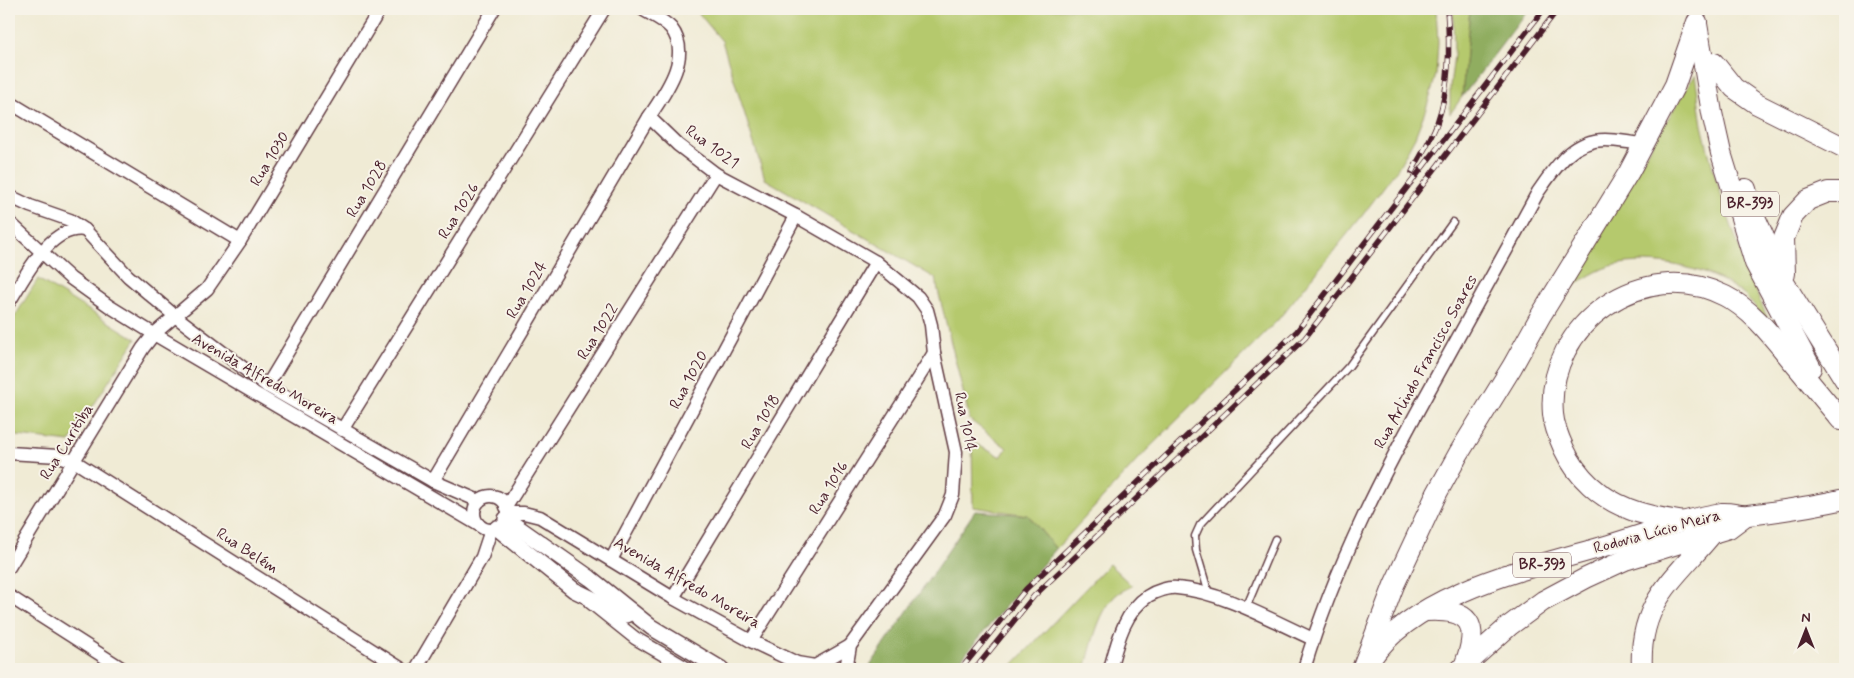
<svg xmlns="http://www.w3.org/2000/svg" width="1854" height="678" viewBox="0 0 1854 678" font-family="Mynerve,sans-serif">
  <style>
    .green { fill: #b5c96d; stroke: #80744c }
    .forest { fill: #90ad60; stroke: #6d6646 }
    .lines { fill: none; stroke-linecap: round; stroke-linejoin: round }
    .service-casing { stroke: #633e44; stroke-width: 9 }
    .minor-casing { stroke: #633e44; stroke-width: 15 }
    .tertiary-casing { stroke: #633e44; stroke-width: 18 }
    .trunk-casing { stroke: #633e44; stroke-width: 22 }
    .service { stroke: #fff; stroke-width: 6 }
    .minor { stroke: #fff; stroke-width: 12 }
    .tertiary { stroke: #fff; stroke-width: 15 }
    .trunk { stroke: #fff; stroke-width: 20 }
    .rail-casing { stroke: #4a1f2b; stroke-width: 5.5 }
    .rail { stroke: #f7f3e8; stroke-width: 4; stroke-dasharray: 11; stroke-linecap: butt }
    .labels { text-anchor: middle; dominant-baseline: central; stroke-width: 4; stroke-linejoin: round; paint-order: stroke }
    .shield { fill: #f7f3e8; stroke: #7e5f64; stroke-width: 1 }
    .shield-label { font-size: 15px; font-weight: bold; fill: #4a1f2b }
    .street-label { font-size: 16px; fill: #4a1f2b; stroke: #f7f3e8 }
  </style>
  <rect width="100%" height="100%" fill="#f7f3e8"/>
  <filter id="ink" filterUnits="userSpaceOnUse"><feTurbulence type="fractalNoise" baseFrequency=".02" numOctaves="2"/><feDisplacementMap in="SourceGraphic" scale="10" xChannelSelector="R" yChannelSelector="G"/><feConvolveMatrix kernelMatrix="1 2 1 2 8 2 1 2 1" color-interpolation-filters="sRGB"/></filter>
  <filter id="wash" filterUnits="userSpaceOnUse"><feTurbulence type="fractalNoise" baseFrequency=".0096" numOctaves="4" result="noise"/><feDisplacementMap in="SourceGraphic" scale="20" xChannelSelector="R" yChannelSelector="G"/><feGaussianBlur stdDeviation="1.12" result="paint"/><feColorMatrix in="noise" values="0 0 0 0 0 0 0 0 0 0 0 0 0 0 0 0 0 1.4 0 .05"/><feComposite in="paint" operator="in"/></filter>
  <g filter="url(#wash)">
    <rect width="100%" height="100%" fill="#f0ebd5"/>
    <g class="green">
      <path d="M695 9H1436L1438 42 1436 75 1427 106 1415 137 1398 168 1362 216 1277 321 1146 451 1056 549 1028 515 973 507 972 442 1001 457 1007 448 970 420 935 278 765 179 722 41Z"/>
      <path d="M1453 9H1470L1462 97 1450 114V87L1454 55Z"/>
      <path d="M1695 75C1698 91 1699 108 1702 125 1717 194 1743 259 1770 325 1762 316 1754 305 1745 296 1714 268 1651 255 1611 266 1592 271 1575 286 1558 296Z"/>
      <path d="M38 279 136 339 70 442 9 435V326Z"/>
      <path d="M1109 564 1132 586C1126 589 1119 592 1115 596 1097 615 1092 646 1085 669H1009Z"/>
    </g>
    <g class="forest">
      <path d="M1470 9H1529L1462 97Z"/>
      <path d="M975 511 1028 515 1056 549 1004 608 953 669H868Z"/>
    </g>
  </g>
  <g filter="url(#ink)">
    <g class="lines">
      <defs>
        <g id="service">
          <path d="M1209 594 1196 550 1195 536 1200 525 1349 366 1453 222"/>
          <path d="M1246 608 1275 539"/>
        </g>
        <g id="minor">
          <path d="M642 9C650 14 664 20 671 28 693 56 665 93 649 117L678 145 716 174 796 216 876 262 918 297 927 310 931 325 934 353 956 452 953 495 945 515 850 646 846 669"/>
          <path d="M9 102 240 241"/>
          <path d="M9 196 30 206 70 220 85 230 128 276 175 316 267 386 433 481 479 501"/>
          <path d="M9 222 70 278 109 306 154 334 479 525"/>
          <path d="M9 302C25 277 50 224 85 230"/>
          <path d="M267 386 494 9"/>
          <path d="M342 430 604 9"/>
          <path d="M9 453 58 456 74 461 402 669"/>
          <path d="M433 481 649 117"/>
          <circle cx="491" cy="513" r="17"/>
          <path d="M506 507 716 174"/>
          <path d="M508 513H524L540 517 673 598 751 641 797 663 815 666 850 646"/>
          <path d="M611 560 796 216"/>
          <path d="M9 567 143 348 154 334 207 289 240 241 380 9"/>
          <path d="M9 596 123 669"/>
          <path d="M673 598 876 262"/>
          <path d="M590 602 635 638 688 669"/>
          <path d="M751 641 934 353"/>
          <path d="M416 669 482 557 491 530"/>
          <path d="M1110 669C1117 643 1124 612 1148 596 1156 591 1168 587 1177 588 1220 591 1273 621 1313 639"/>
          <path d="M1304 669C1335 565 1385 469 1438 374 1471 314 1505 253 1538 192 1555 168 1572 140 1605 140 1618 140 1631 143 1644 144"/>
        </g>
        <g id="tertiary">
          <path d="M506 519 590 578 651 627 721 669"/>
          <path d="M497 528 574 590 626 615"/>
        </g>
        <g id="trunk">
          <path d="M1697 24 1712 113 1721 153 1755 263 1811 368"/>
          <path d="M1714 63 1734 88 1757 104 1845 148"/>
          <path d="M1746 189 1751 208 1785 284 1845 380"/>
          <path d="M1785 274 1784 238 1793 216 1808 200 1828 192H1845"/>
          <path d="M1684 522C1666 519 1646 516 1629 509 1600 498 1577 477 1564 449 1559 438 1554 426 1553 414 1545 323 1645 255 1725 296 1753 310 1774 339 1793 362 1809 381 1825 401 1841 420"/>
          <path d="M1426 611C1470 609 1480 623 1465 664"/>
          <path d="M1371 659C1416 591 1535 567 1609 545 1646 534 1684 519 1722 513 1731 512 1739 516 1748 515 1781 511 1813 506 1845 499"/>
          <path d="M1362 669 1394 585 1437 493 1459 453 1512 367 1541 315 1629 172 1675 85 1697 22"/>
          <path d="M1461 669 1509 626 1543 601 1586 578 1625 560 1729 528 1745 516"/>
          <path d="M1642 669C1638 603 1674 580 1712 534"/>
        </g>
      </defs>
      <use href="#service" class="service-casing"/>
      <use href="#minor" class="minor-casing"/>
      <use href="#tertiary" class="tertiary-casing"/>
      <use href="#trunk" class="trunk-casing"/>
      <use href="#service" class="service"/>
      <use href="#minor" class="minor"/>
      <use href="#tertiary" class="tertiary"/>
      <use href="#trunk" class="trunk"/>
      <defs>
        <g id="rail">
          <path d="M1412 172C1420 156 1431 140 1437 123 1450 87 1450 47 1447 9"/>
          <path d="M961 669 1026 589 1297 331 1544 9"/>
          <path d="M975 669 1034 596 1305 338 1558 9"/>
        </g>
      </defs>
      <use href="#rail" class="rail-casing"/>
      <use href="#rail" class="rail"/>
    </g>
  </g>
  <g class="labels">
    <g class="shield">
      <rect x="1721" y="191.5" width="58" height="25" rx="4"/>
      <rect x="1513" y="552.5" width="58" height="25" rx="4"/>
    </g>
    <g class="shield-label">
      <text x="1750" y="204">BR-393</text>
      <text x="1542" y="565">BR-393</text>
    </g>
    <g class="street-label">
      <text transform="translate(712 147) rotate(36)">Rua 1021</text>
      <text transform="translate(270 159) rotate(-59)">Rua 1030</text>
      <text transform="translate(367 189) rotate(-59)">Rua 1028</text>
      <text transform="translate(459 211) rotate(-58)">Rua 1026</text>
      <text transform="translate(527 290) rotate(-59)">Rua 1024</text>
      <text transform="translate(598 332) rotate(-58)">Rua 1022</text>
      <text transform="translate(1426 362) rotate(-61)">Rua Arlindo Francisco Soares</text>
      <text transform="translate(265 379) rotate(30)">Avenida Alfredo Moreira</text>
      <text transform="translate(689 380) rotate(-62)">Rua 1020</text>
      <text transform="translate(761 422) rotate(-59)">Rua 1018</text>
      <text transform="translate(965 422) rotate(79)">Rua 1014</text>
      <text transform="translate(67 442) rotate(-58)">Rua Curitiba</text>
      <text transform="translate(829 488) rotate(-58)">Rua 1016</text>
      <text transform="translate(1657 532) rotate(-15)">Rodovia Lúcio Meira</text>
      <text transform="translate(247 551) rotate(33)">Rua Belém</text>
      <text transform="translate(687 583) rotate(30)">Avenida Alfredo Moreira</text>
    </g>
  </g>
  <rect width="1854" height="678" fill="none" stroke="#f7f3e8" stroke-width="30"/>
  <g transform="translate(1806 630)" stroke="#f7f3e8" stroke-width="4" paint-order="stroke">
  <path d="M0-4L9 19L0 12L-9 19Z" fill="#4a1f2b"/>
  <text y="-8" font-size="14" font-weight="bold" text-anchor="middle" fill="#4a1f2b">N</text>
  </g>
</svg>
